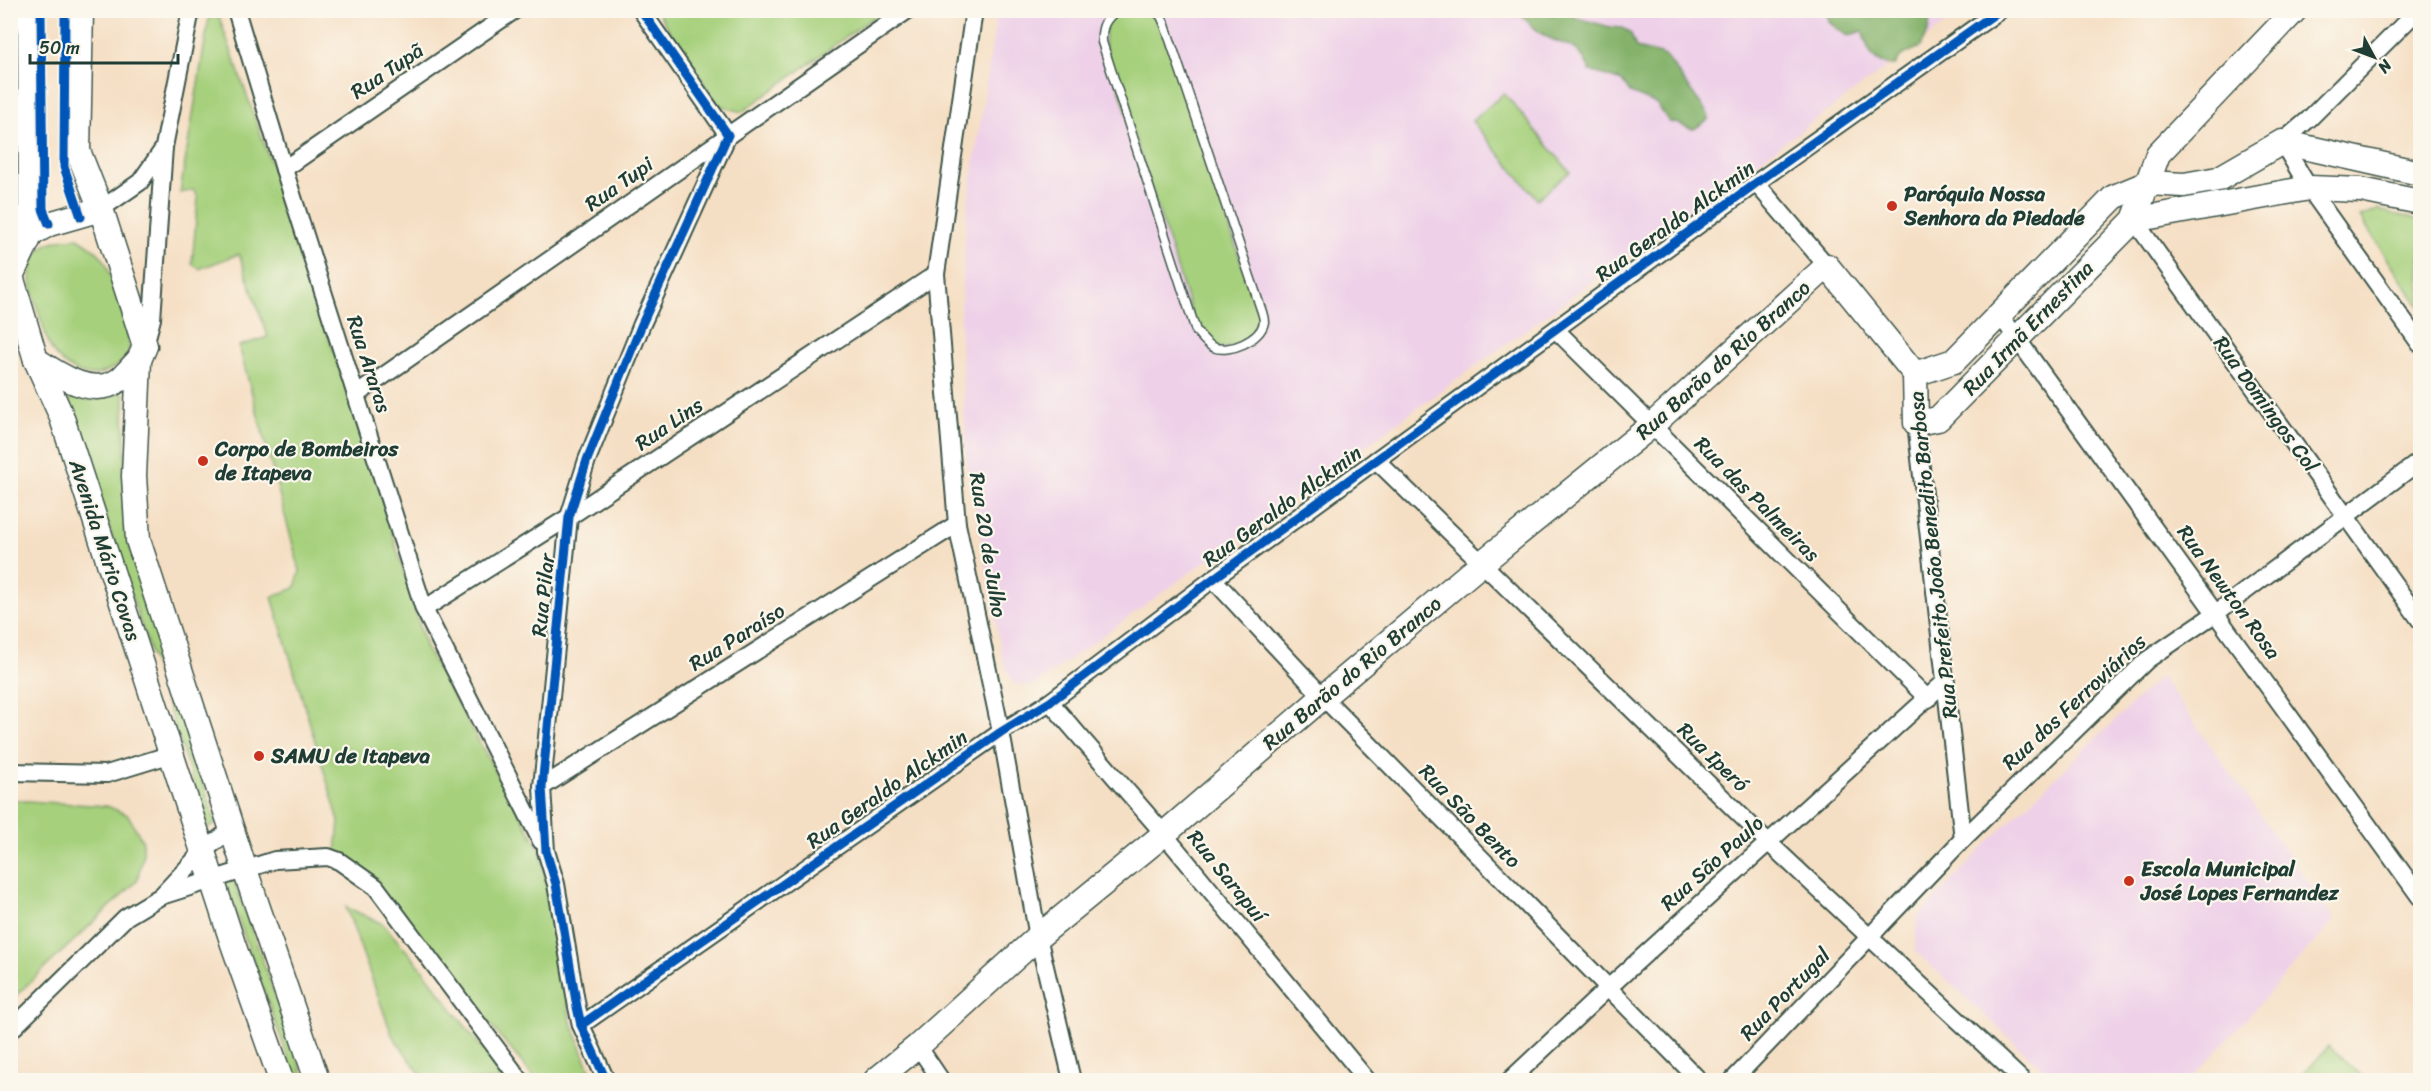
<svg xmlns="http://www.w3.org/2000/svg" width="2431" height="1091" viewBox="0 0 2431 1091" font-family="Sriracha,sans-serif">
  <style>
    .built { fill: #eed0e8 }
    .green { fill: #a6d07b; stroke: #628658; stroke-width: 1.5 }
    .forest { fill: #84b26b; stroke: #527850; stroke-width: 1.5 }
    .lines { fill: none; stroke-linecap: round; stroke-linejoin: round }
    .lane-casing { stroke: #3f554a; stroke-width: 11 }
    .street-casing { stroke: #3f554a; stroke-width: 20 }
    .secondary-casing { stroke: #3f554a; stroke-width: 27 }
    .lane { stroke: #fff; stroke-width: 8 }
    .street { stroke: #fff; stroke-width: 16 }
    .secondary { stroke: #fff; stroke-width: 24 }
    .cycleway-casing { stroke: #fbf7ec; stroke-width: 13 }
    .cycleway { stroke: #0057b8; stroke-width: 9 }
    .poi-dot { fill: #c8321e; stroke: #fbf7ec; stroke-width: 2 }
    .labels { text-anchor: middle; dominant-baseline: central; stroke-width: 4.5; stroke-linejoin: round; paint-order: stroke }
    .street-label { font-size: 21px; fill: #1f3d34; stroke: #fbf7ec }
    .poi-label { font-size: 21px; font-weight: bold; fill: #1f3d34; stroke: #fbf7ec; text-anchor: start }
  </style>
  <rect width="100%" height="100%" fill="#fbf7ec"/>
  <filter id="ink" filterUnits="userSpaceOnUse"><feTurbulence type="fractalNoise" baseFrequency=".0167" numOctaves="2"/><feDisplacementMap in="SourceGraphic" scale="12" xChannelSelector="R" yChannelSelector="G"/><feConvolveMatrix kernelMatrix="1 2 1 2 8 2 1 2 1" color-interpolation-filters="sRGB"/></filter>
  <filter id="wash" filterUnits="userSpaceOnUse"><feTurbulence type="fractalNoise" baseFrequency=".008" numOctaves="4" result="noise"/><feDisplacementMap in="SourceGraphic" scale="24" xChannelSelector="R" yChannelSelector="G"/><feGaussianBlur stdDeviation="1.35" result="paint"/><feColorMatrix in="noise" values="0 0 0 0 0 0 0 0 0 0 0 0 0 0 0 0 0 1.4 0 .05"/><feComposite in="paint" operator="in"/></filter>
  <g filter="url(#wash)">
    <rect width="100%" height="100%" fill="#f5dfc4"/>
    <g class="built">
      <path d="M997 11H1963L1795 135 1033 686 1014 684 1003 660 967 462 960 320 967 212Z"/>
      <path d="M2161 676 2335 920 2191 1080H2055L1915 951 1917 918 1986 844Z"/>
    </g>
    <g class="green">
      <path d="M210 11H217L272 166 377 481 426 648 541 851 570 1019 594 1080H536L372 881 336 854 339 821 272 597 295 588 300 571 239 346 268 337 239 254 199 269 192 264 198 198 194 190 180 193Z"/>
      <path d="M657 11H882L742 112 718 105Z"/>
      <path d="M1122 11H1150L1159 18 1261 321C1254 335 1232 354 1215 346 1209 342 1203 334 1197 330L1104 42 1107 21Z"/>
      <path d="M1504 93 1570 172 1537 199 1472 121Z"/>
      <path d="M2378 210 2420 220V307L2360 217Z"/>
      <path d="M78 238C88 244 100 252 105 262 112 277 133 336 129 350 126 362 113 369 102 373 84 380 62 366 52 350 48 344 46 336 44 329 37 306 21 271 40 250 50 239 65 239 78 238Z"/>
      <path d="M120 392 124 394 126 534 216 824 208 828 68 402 72 397C90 403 103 399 120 392Z"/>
      <path d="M11 800 107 806 128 815 143 842V856L137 881 11 1000Z"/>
      <path d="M233 877 305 1080H296L224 880Z"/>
      <path d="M346 907 383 924 420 966 481 1047 502 1069 501 1080H432L421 1075 392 1035Z"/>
      <path d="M2329 1046 2366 1080H2298Z"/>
    </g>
    <g class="forest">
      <path d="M1517 11H1545L1554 15 1558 11H1573L1574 17 1610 27 1623 28 1631 34 1636 48 1661 54 1668 59 1708 114V120L1694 129C1684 128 1679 122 1669 122L1657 104 1630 93 1622 81 1590 71C1578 40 1566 49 1542 34 1534 29 1524 18 1517 11Z"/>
      <path d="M1825 11V10L1932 11 1928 31 1920 47 1901 56 1895 65C1870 66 1869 49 1862 31L1847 36 1830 23Z"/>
    </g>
  </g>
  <g filter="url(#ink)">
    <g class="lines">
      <defs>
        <path id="lane" d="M1117 10C1105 19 1101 27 1102 42L1196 331C1201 336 1206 344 1213 347 1229 354 1261 340 1264 322 1264 318 1263 315 1262 312L1165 25 1161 16 1154 10"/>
        <g id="street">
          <path d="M236 10 284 169 424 609 541 841"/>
          <path d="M974 10 936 274 957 524 1001 732 1038 937 1072 1080"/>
          <path d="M2418 10 2309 119 2282 142 2309 188 2420 344"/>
          <path d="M284 169 515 10"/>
          <path d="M1756 183 1827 266"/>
          <path d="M101 209 140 182 164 148"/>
          <path d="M2134 220 2420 620"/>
          <path d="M10 237 31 234"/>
          <path d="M2000 315 2420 897"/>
          <path d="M1556 330 1928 699"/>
          <path d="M145 345 152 319 164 147 191 10"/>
          <path d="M356 395 908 10"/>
          <path d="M1916 423 1963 839"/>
          <path d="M1376 460 1769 843 2022 1080"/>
          <path d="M1213 579 1323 697 1699 1080"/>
          <path d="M424 609 569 517 936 274"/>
          <path d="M1050 702 1164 834 1367 1080"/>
          <path d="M10 772 107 774 172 754"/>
          <path d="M542 787 957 524"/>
          <path d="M161 896 275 860 328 857 339 861 376 887 520 1080"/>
          <path d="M581 1025 1001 732 1050 702 1213 579 1756 183 2000 10"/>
          <path d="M10 1031 126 917 161 896 203 851 232 829"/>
          <path d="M918 1046 941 1080"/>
          <path d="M606 1080 581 1025 577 1007 556 884 546 851 542 787 569 517 587 460 642 324 728 135 641 10"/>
          <path d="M1510 1080 1607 989 1946 681"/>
          <path d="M1733 1080 1963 839 2147 660 2216 613 2420 461"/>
        </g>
        <g id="secondary">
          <path d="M30 10 31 234 11 276 36 360 61 415 233 944 281 1080"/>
          <path d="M81 10 78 151 101 209 145 346 139 360 134 476 138 540 245 870 317 1080"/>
          <path d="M2134 220 2309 188 2361 190 2420 202"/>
          <path d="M31 234 49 224 101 209"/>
          <path d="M36 360C58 374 92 399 119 380 126 375 132 366 139 360"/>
          <path d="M1915 374 1954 361 2114 197 2148 183 2184 185 2218 179 2282 142 2420 173"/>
          <path d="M876 1080 918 1046 1038 937 1164 834 1323 697 1482 563 1651 426 1827 266 1915 374 1916 423 1938 419 2134 220 2158 154 2295 10"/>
        </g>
      </defs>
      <use href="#lane" class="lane-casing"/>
      <use href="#street" class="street-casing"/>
      <use href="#secondary" class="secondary-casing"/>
      <use href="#lane" class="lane"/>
      <use href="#street" class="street"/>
      <use href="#secondary" class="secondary"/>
      <defs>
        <g id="cycleway">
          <path d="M41 10 43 209 49 224"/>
          <path d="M65 10 64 167 81 217"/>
          <path d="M581 1025 1001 732 1050 702 1213 579 1756 183 2000 10"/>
          <path d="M606 1080 581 1025 577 1007 556 884 546 851 542 787 569 517 587 460 642 324 728 135 641 10"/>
        </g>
      </defs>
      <use href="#cycleway" class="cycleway-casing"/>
      <use href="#cycleway" class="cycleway"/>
    </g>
  </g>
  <g class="poi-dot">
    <circle cx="1892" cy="206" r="6"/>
    <circle cx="203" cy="461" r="6"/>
    <circle cx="259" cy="756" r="6"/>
    <circle cx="2129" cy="881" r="6"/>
  </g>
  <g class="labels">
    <g class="street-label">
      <text transform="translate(387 71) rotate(-34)">Rua Tupã</text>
      <text transform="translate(619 184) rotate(-35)">Rua Tupi</text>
      <text transform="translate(1675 221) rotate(-36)">Rua Geraldo Alckmin</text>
      <text transform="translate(2028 328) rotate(-46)">Rua Irmã Ernestina</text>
      <text transform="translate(1723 360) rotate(-42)">Rua Barão do Rio Branco</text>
      <text transform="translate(369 364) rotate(72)">Rua Araras</text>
      <text transform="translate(2266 404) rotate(54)">Rua Domingos Col</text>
      <text transform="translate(669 424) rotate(-34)">Rua Lins</text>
      <text transform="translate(1757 499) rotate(45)">Rua das Palmeiras</text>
      <text transform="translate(1282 506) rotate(-36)">Rua Geraldo Alckmin</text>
      <text transform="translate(988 545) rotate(81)">Rua 20 de Julho</text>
      <text transform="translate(105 550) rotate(72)">Avenida Mário Covas</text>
      <text transform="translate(1933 555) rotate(-96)">Rua Prefeito João Benedito Barbosa</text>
      <text transform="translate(2229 592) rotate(54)">Rua Newton Rosa</text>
      <text transform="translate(543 595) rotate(-84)">Rua Pilar</text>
      <text transform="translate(737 637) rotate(-32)">Rua Paraíso</text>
      <text transform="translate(1352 673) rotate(-40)">Rua Barão do Rio Branco</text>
      <text transform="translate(2074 702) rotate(-43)">Rua dos Ferroviários</text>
      <text transform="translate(1713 757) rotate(44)">Rua Iperó</text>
      <text transform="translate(887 789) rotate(-35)">Rua Geraldo Alckmin</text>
      <text transform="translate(1470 816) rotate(46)">Rua São Bento</text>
      <text transform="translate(1712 863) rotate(-42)">Rua São Paulo</text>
      <text transform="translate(1227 876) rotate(51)">Rua Sarapuí</text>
      <text transform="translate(1785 994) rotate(-46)">Rua Portugal</text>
    </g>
    <g class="poi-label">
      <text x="1904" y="194">Paróquia Nossa<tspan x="1904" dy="24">Senhora da Piedade</tspan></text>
      <text x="215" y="449">Corpo de Bombeiros<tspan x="215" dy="24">de Itapeva</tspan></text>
      <text x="271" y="756">SAMU de Itapeva</text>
      <text x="2141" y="869">Escola Municipal<tspan x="2141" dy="24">José Lopes Fernandez</tspan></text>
    </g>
  </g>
  <rect width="2431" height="1091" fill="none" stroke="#fbf7ec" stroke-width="36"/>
  <g transform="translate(2374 57) rotate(131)" stroke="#fbf7ec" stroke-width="4.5" paint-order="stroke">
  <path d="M0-4.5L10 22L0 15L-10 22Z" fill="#1f3d34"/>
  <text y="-9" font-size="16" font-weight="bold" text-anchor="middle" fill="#1f3d34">N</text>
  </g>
  <path d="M30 54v9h148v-9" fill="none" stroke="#1f3d34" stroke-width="3"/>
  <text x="39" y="54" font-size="18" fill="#1f3d34" stroke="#fbf7ec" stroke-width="4.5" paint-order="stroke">50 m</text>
</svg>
